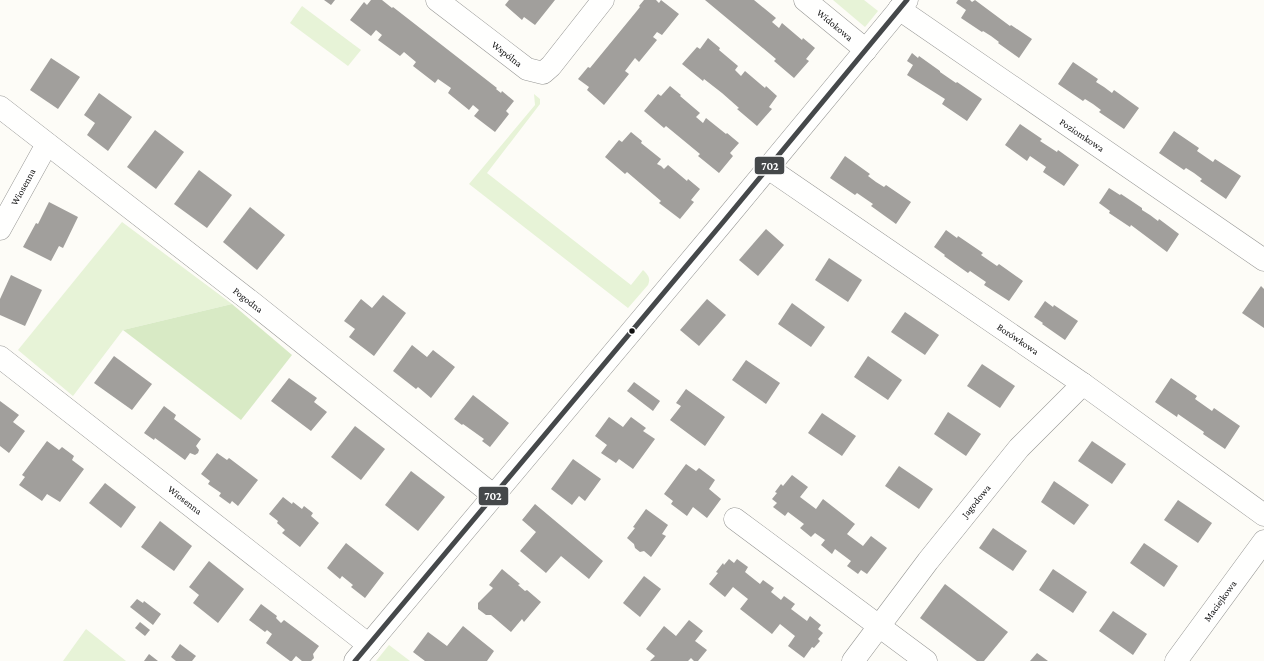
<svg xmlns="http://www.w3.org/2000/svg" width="1264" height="661" viewBox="0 0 1264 661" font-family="'Crimson Pro',serif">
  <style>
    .green { fill: #e7f3d7 }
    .forest { fill: #d8eac5 }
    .building { fill: #a19f9c }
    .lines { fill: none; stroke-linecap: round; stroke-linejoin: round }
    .minor-casing { stroke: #979795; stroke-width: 23 }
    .minor { stroke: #fffffe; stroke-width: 22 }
    .bus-1-casing { stroke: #fff; stroke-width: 8 }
    .bus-1 { stroke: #45484a; stroke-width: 5 }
    .bus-dot { fill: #111; stroke: #fff; stroke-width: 1.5 }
    .labels { text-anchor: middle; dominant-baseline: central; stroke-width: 4; stroke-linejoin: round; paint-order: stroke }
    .street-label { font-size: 10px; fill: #111; stroke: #fff }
    .line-badge { stroke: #fff; stroke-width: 1.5 }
    .badge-label { font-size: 11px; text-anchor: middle; font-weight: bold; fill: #fff }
  </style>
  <rect width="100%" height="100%" fill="#fdfcf7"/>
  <g class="green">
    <path d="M833 0H864L878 11 865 27Z"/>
    <path d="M302 6 361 50 348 66 290 23Z"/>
    <path d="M534 94 540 99V104L487 173 631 285 643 270C648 275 651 278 648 285L628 308 469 184 535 105Z"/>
    <path d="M122 222 232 304 123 330 73 396 18 350Z"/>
    <path d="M86 629 126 661H63Z"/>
    <path d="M389 645 410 661H376Z"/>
  </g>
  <path class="forest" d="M232 304 292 355 241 420 123 330Z"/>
  <g class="building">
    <path d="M324 0H335L331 5Z"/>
    <path d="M371 0H382L392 8 393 7 497 88 496 89 501 93 502 91 514 101 506 111 509 114 495 132 474 116 479 110 473 105 469 110 448 93 451 88 438 79 435 83 413 66 416 62 404 52 400 56 378 40 382 35 376 30 371 36 350 20 364 2 367 5Z"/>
    <path d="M509 0H555L535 25 524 17 522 20 505 5Z"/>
    <path d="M644 0H656L659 3 661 0 679 14 662 35 657 32 653 37 657 40 639 62 635 58 625 71 629 74 604 105 587 90 589 87 578 79 588 67 590 68 636 12 640 7 639 6Z"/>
    <path d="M705 0H754L776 18 772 22 779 28 782 23 802 40 803 38 815 48 806 59 809 61 794 78 774 61 776 59Z"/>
    <path d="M958 0H970L972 2 975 0 1010 26 1011 25 1032 39 1019 58 998 43 999 42 991 36 983 31 982 32 961 18 966 10 956 3Z"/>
    <path d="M708 38 720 48 719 50 738 66 735 70 741 76 745 71 765 88 766 86 777 96 769 107 772 109 757 126 737 109 739 108 722 93 704 79 703 81 682 64 697 47 700 49Z"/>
    <path d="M912 53 918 58 919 56 940 71V72L956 83 957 82 982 99 967 121 942 104 945 99 907 75 913 65 907 61Z"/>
    <path d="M51 58 80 77 58 109 30 90Z"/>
    <path d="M1073 62 1098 79 1096 82 1104 87 1112 93 1114 90 1139 108 1124 129 1099 112 1101 110 1093 104 1085 99 1083 101 1058 84Z"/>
    <path d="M670 86 681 95 680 96 700 113 696 117 703 123 706 118 726 134 727 133 739 143 730 153 733 156 719 173 698 156 700 154 666 126 664 128 644 111 658 94 661 96Z"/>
    <path d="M99 93 132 117 108 151 87 135 95 123 84 115Z"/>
    <path d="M1020 124 1042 139 1040 141 1057 152 1058 150 1079 165 1064 186 1043 172 1046 167 1030 156 1027 161 1005 145Z"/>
    <path d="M155 130 184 152 156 189 127 167Z"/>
    <path d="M1174 131 1199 148 1197 151 1213 162 1215 159 1241 176 1226 199 1200 181 1202 179 1194 173 1186 168 1184 170 1159 153Z"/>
    <path d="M631 132 642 141 641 143 661 159 657 164 661 166 664 169 668 165 687 181 688 179 700 189 691 200 694 202 680 219 659 203 661 201 627 172 625 174 605 157 619 140 622 142Z"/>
    <path d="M845 156 870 174 868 176 876 182 884 187 886 185 911 202 896 224 871 206 873 204 857 193 855 195 830 178Z"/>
    <path d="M199 170 232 195 207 228 174 204Z"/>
    <path d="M1109 188 1120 195 1121 194 1142 208V210L1150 215 1158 221 1159 219 1179 234 1167 252 1131 225 1130 227 1109 213 1110 211 1099 203Z"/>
    <path d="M49 202 78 217 63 248 59 246 51 261 23 247 36 223 38 224Z"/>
    <path d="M250 207 285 235 257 270 223 242Z"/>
    <path d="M766 229 784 245 758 276 739 260Z"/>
    <path d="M946 230 957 238 958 236 983 253 981 255 997 266 999 264 1023 281 1009 301 984 285 986 282 970 271 968 273 944 256 945 255 934 247Z"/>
    <path d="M829 258 862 280 848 302 815 280Z"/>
    <path d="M11 275 42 290 25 326 0 315V299Z"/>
    <path d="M1261 286 1264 289V328L1242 313Z"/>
    <path d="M383 295 406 313 374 356 349 337 355 329 344 321 361 299 372 308Z"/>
    <path d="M707 299 726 315 699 346 680 330Z"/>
    <path d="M1045 301 1053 307 1054 305 1078 321 1065 340 1042 324 1043 323 1034 317Z"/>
    <path d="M792 303 825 327 811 347 778 324Z"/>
    <path d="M905 312 939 335 925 355 891 332Z"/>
    <path d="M412 345 427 357 433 350 455 367 431 398 418 387 416 389 393 371Z"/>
    <path d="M114 356 152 384 132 410 94 383Z"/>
    <path d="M868 356 902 380 888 400 854 377Z"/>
    <path d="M746 360 780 383 766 404 732 380Z"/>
    <path d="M982 364 1015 386 1000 408 967 386Z"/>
    <path d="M289 378 317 398 314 402 327 412 311 431 271 401Z"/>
    <path d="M1171 378 1197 396 1195 399 1212 411 1214 408 1240 426 1225 449 1203 434 1204 432 1178 414 1177 417 1155 402Z"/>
    <path d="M634 382 660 401 653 411 627 391Z"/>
    <path d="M686 389 725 417 705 446 670 420 681 406 676 403Z"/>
    <path d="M473 395 509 423 490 447 482 441 484 439 463 424 462 425 454 419Z"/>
    <path d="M0 401 19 415 13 422 25 431 9 453 0 446Z"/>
    <path d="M164 406 176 415 174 419 201 439 196 446 199 450 198 453 195 455 190 453 185 460 155 438 154 440 144 433Z"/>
    <path d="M948 412 981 434 966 456 934 434Z"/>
    <path d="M822 413 856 436 842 456 808 433Z"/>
    <path d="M609 417 623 427 631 417 646 428 643 431 655 439 633 469 619 459 616 463 601 453 607 445 595 436Z"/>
    <path d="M355 426 385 449 361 480 331 457Z"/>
    <path d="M47 441 59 450 62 447 74 456 72 460 84 469 60 502 47 494 42 501 19 485 25 477 22 475Z"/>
    <path d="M1092 441 1126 464 1112 484 1078 461Z"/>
    <path d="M217 453 227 460 229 458 258 480 238 506 232 501 230 504 219 496 221 493 208 484 210 481 201 474Z"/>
    <path d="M573 459 601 479 585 501 579 496 572 505 551 489Z"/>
    <path d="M686 464 696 471 699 468 715 480 709 489 721 499 707 518 693 507 687 516 671 504 673 501 664 494Z"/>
    <path d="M899 466 933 489 919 509 885 486Z"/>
    <path d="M411 471 445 497 418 531 385 505Z"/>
    <path d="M792 475 808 487 800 497 816 509 823 499 855 524 847 534 863 546 871 536 887 548 867 574 861 570 858 574 847 566 851 561 835 549 832 554 821 545 825 540 815 533 811 537 800 528 804 524 788 512 785 516 773 507 777 503 772 499 777 493 775 492 781 484 783 486Z"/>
    <path d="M1054 481 1089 505 1074 525 1041 502Z"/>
    <path d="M105 483 136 507 121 528 89 503Z"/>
    <path d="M283 497 292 504 293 502 302 509 304 506 313 513 311 516 319 523 300 547 282 533 285 530 277 523 278 521 269 514Z"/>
    <path d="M1178 500 1212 523 1198 543 1164 520Z"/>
    <path d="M535 504 603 561 589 579 561 556 546 573 520 551 536 532 522 520Z"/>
    <path d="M646 509 668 525 662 534 666 536 651 557 644 551 640 552 635 548 634 544 627 538 635 528 633 527Z"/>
    <path d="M160 521 192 546 174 571 141 547Z"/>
    <path d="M993 528 1027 551 1013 571 979 548Z"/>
    <path d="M346 543 384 573 365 598 351 587 353 585 342 576 340 579 327 568Z"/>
    <path d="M1144 543 1178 566 1164 587 1130 563Z"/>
    <path d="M729 559 734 563 737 559 748 567 745 572 760 584 763 580 774 588 771 592 781 600 784 596 795 604 791 609 807 621 810 616 821 625 818 629 823 633 818 639 820 641 814 648 812 647 804 658 788 646 795 636 780 624 772 634 740 609 748 599 733 587 725 597 709 584 718 573 716 572 723 563 724 565Z"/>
    <path d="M209 561 244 589 218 623 193 603 199 595 189 587Z"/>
    <path d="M502 569 520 584 518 585 525 591 527 590 541 602 524 622 522 619 511 632 491 615H486L478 609V603L493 588 489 585Z"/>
    <path d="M1053 569 1087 592 1073 613 1039 590Z"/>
    <path d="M644 576 661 589 640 617 623 603Z"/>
    <path d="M945 584 1008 632 984 661H977L920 618Z"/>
    <path d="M137 599 143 603 144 601 161 614 153 625 130 607Z"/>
    <path d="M261 604 277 616 276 618 281 623 284 620 319 646 313 654 314 658 311 661H302L296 656 292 661H290L266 643 272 634 267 630 265 632 249 620Z"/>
    <path d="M1113 611 1147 634 1133 655 1099 631Z"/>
    <path d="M689 620 703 631 695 641 707 650 698 661H694L691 658 688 661H650L655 656 646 649 664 626 676 636Z"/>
    <path d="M140 622 150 630 145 636 135 628Z"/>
    <path d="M463 626 494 651 487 661H425L413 652 428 632 447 646Z"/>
    <path d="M180 644 196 656 192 661H176L171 657Z"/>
    <path d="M1037 653 1048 661H1030Z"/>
    <path d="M149 654 158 661H144Z"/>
  </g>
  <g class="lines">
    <defs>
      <g id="minor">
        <path d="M437 0 527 69 543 73 551 66 603 0"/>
        <path d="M805 0 866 50"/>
        <path d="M899 9 1264 260"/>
        <path d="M0 107 254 304 493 495"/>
        <path d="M768 168 1083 384 1264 515"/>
        <path d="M0 229 47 144"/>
        <path d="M0 357 369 645"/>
        <path d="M735 519 926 661"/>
        <path d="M355 661 724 221 907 0"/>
        <path d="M853 661 928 561 1019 448 1083 384"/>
        <path d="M1176 661 1264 541"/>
      </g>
    </defs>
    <use href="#minor" class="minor-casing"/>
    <use href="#minor" class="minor"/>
    <defs>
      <path id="bus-1" d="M355 661 724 221 907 0"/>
    </defs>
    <use href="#bus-1" class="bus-1-casing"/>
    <use href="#bus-1" class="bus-1"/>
  </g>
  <circle class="bus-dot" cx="632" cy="331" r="3.5"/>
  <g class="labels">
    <g class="street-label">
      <text transform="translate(835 25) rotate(40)">Widokowa</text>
      <text transform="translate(507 54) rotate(37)">Wspólna</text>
      <text transform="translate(1082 135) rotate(34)">Poziomkowa</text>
      <text transform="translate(23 187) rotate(-61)">Wiosenna</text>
      <text transform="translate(248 300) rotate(38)">Pogodna</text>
      <text transform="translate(1018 339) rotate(34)">Borówkowa</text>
      <text transform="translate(185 500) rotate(38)">Wiosenna</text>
      <text transform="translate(976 501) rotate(-51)">Jagodowa</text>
      <text transform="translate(1220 601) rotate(-54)">Maciejkowa</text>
    </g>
  </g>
  <g class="line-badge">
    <rect x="754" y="156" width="31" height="19" rx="4" fill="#45484a"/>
    <rect x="478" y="486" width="31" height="20" rx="4" fill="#45484a"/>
  </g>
  <g class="badge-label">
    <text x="770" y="170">702</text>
    <text x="493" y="500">702</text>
  </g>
</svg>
